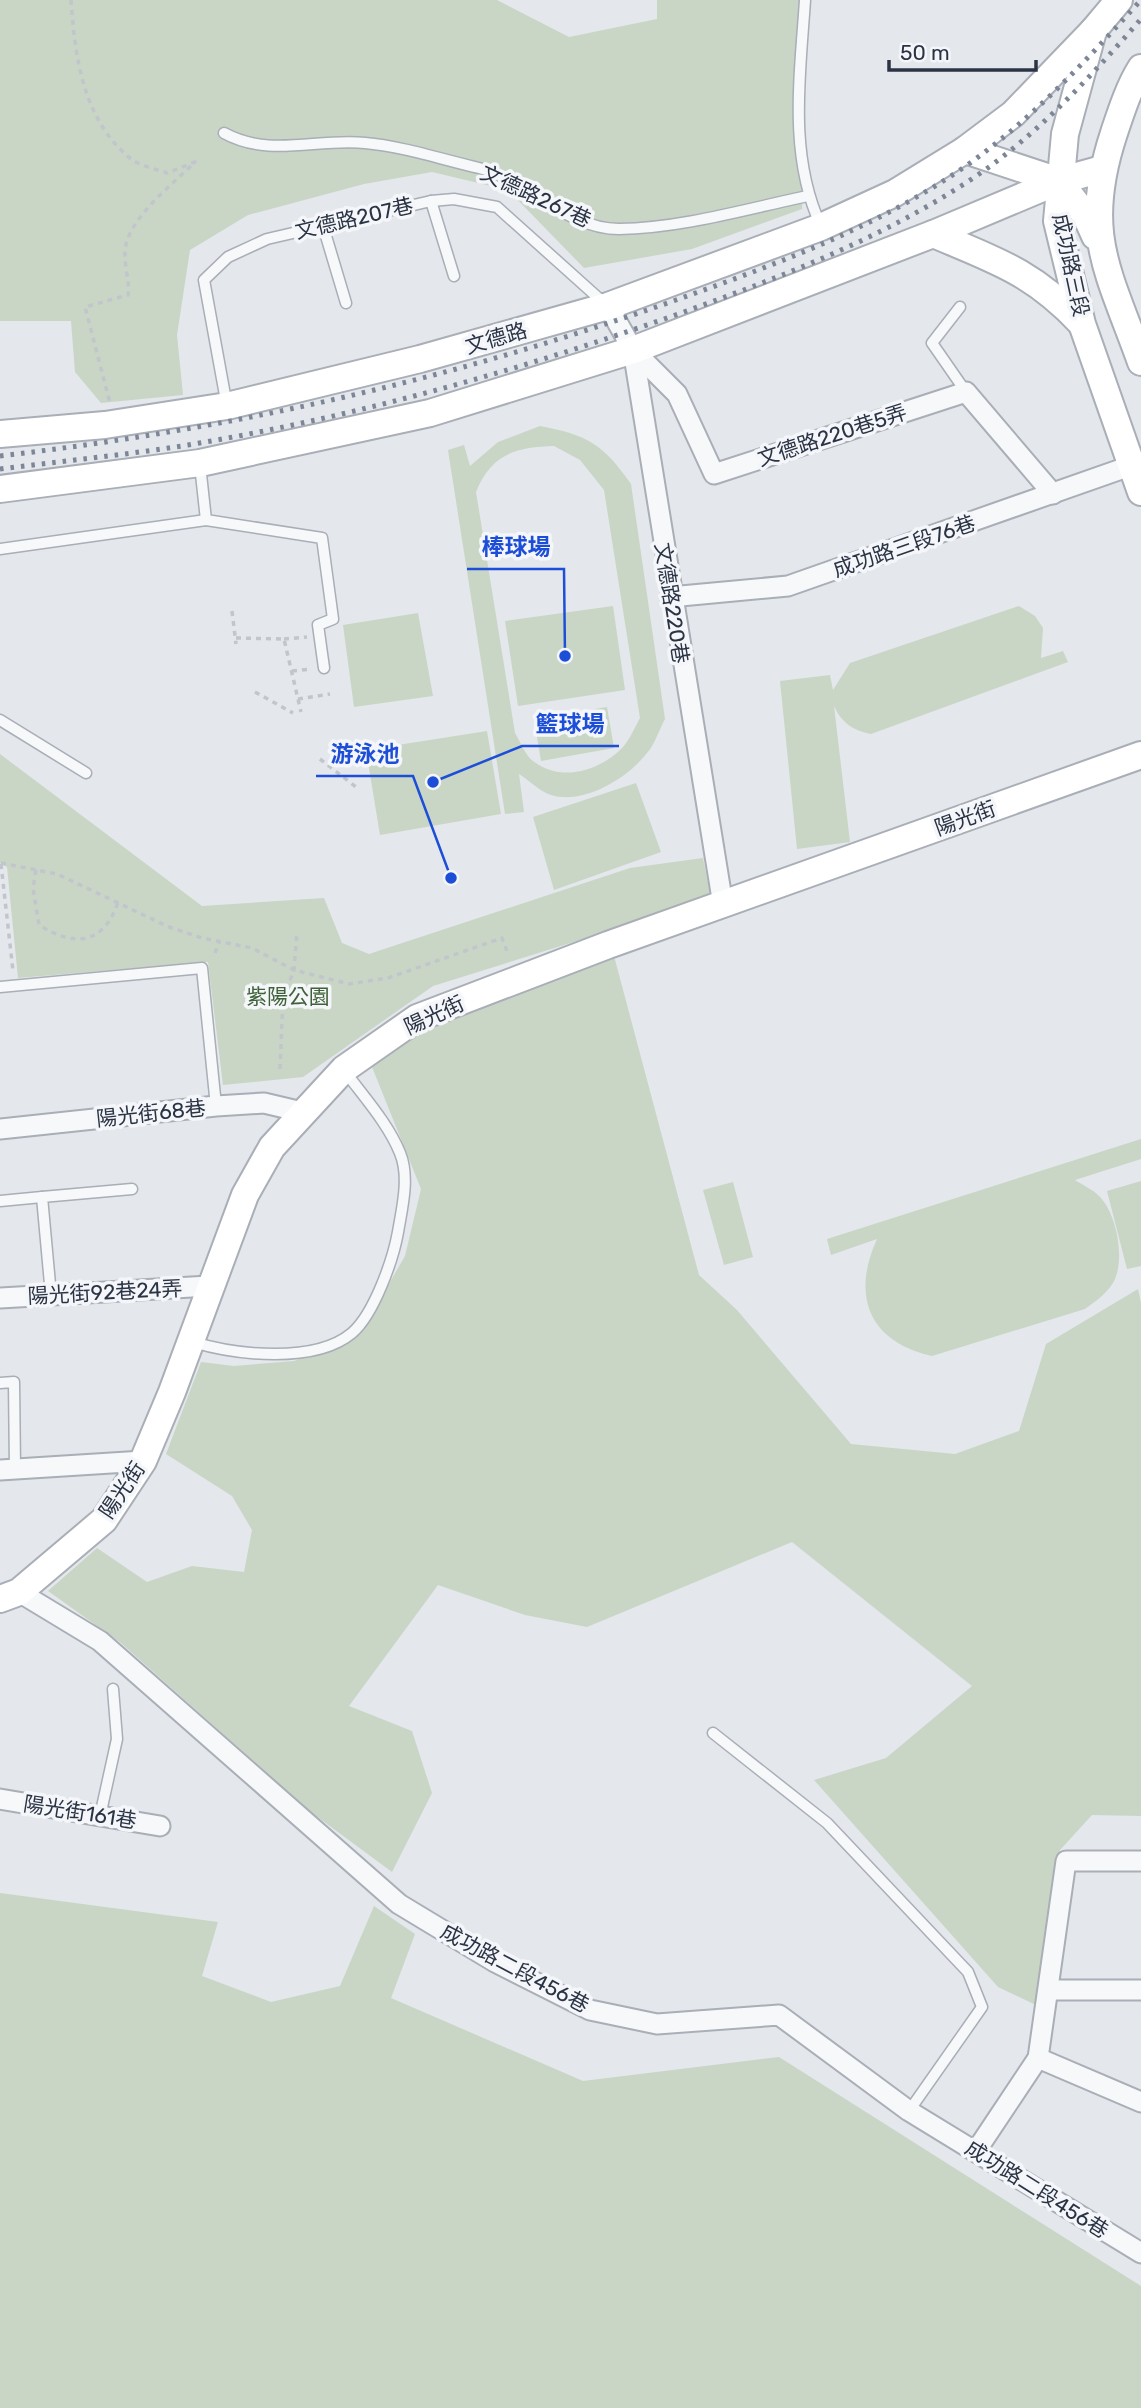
<svg xmlns="http://www.w3.org/2000/svg" width="1141" height="2408" viewBox="0 0 1141 2408" font-family="Rubik,'Noto Sans TC',sans-serif">
  <style>
    .green { fill: #c9d6c5; fill-rule: evenodd }
    .lines { fill: none; stroke-linecap: round; stroke-linejoin: round }
    .lane-casing { stroke: #a9aeb7; stroke-width: 13 }
    .street-casing { stroke: #a9aeb7; stroke-width: 23 }
    .secondary-casing { stroke: #a9aeb7; stroke-width: 30 }
    .path { stroke: #c2c5cb; stroke-width: 3.5; stroke-dasharray: 5 5; stroke-linecap: butt }
    .lane { stroke: #f7f8fa; stroke-width: 10 }
    .street { stroke: #f7f8fa; stroke-width: 19 }
    .secondary { stroke: #fff; stroke-width: 26 }
    .rail { stroke: #7d8696; stroke-width: 5; stroke-dasharray: 3.5 7; stroke-linecap: butt }
    .labels { text-anchor: middle; dominant-baseline: central; stroke-width: 7; stroke-linejoin: round; paint-order: stroke }
    .street-label { font-size: 21px; fill: #2b3445; stroke: #f4f6f9 }
    .park-label { font-size: 21px; fill: #3f6138; stroke: #f4f6f9 }
    .leader { fill: none; stroke: #1d4ed8; stroke-width: 2.5 }
    .callout-dot { fill: #1d4ed8; stroke: #f4f6f9; stroke-width: 2.5 }
    .callout-label { font-size: 23px; text-anchor: middle; font-weight: bold; fill: #1d4ed8; stroke: #f4f6f9; stroke-width: 7; stroke-linejoin: round; paint-order: stroke }
  </style>
  <rect width="100%" height="100%" fill="#e4e7ec"/>
  <g class="green">
    <path d="M0 0H497L569 37 657 19V0H801L799 73 793 113 803 187 802 209 692 249 584 268 508 190 432 172 364 184 248 215 190 250 177 335 183 395 101 403 75 372 71 321H0Z"/>
    <path d="M540 426C588 435 603 444 631 484L665 719C659 730 655 744 647 753 627 779 583 805 551 795 539 791 529 780 519 774L524 812 505 814 448 450 464 445 470 466 498 442ZM554 446 580 460 604 490 640 718C635 727 630 739 623 747 600 771 561 783 533 761 525 755 520 741 515 733L476 492C491 454 516 447 554 446Z"/>
    <path d="M613 606 625 690 518 706 505 621Z"/>
    <path d="M1019 606 1035 616 1043 628 1041 658 1063 651 1068 662 871 734C853 731 841 722 834 706L850 842 797 849 780 681 830 675 833 690 850 663Z"/>
    <path d="M418 613 433 696 354 707 343 625Z"/>
    <path d="M607 707 614 748 541 761 534 719Z"/>
    <path d="M487 731 501 814 380 835 366 750Z"/>
    <path d="M0 754 202 906 324 898 342 943 369 954 630 868 703 858 711 899 433 986 303 1077 223 1085 208 962 18 978 7 867 0 863Z"/>
    <path d="M636 783 661 852 554 890 533 817Z"/>
    <path d="M614 956 699 1275 737 1310 851 1444 955 1454 1019 1431 1046 1344 1138 1289 1141 1303V1816L1092 1815 1060 1850 1040 2007 998 1987 814 1780 886 1758 972 1686 792 1542 587 1627 525 1615 438 1585 349 1706 412 1731 432 1793 392 1872 308 1810 121 1643 48 1591 97 1548 147 1582 192 1566 244 1572 252 1530 232 1496 166 1454 201 1362 234 1366 294 1361 360 1334 405 1256 421 1189 370 1062 428 1029Z"/>
    <path d="M1141 1139V1159L1075 1180C1082 1185 1092 1189 1098 1195 1117 1212 1126 1261 1113 1283 1106 1294 1096 1301 1085 1309L932 1356C869 1342 851 1296 877 1239L831 1255 827 1239Z"/>
    <path d="M1141 1181V1266L1127 1269 1107 1191Z"/>
    <path d="M733 1182 753 1257 724 1265 703 1190Z"/>
    <path d="M0 1893 218 1922 202 1976 271 2002 340 1986 374 1906 415 1934 391 1998 583 2081 779 2057 1141 2286V2408H0Z"/>
  </g>
  <g class="lines">
    <defs>
      <g id="lane">
        <path d="M805 0C800 76 788 155 821 226"/>
        <path d="M224 133C270 158 316 138 365 143 401 146 444 160 479 168 527 180 566 229 619 229 682 228 746 209 808 196"/>
        <path d="M431 201 454 276"/>
        <path d="M323 226 346 303"/>
        <path d="M960 307 932 343 966 392"/>
        <path d="M227 406 204 280 228 257 267 239 431 201 454 199 497 207 604 303"/>
        <path d="M200 465 206 520 322 538 333 619 318 625 324 668"/>
        <path d="M0 549 206 520"/>
        <path d="M0 720 86 773"/>
        <path d="M0 987 202 968 216 1106"/>
        <path d="M0 1201 42 1197"/>
        <path d="M51 1295 42 1197 132 1189"/>
        <path d="M193 1342C236 1355 315 1364 352 1333 374 1314 393 1260 398 1232 402 1208 410 1177 400 1153 388 1123 363 1096 344 1070"/>
        <path d="M0 1383 14 1382 15 1469"/>
        <path d="M713 1733 827 1823 968 1972 982 2007 909 2111"/>
        <path d="M100 1816 117 1739 113 1689"/>
      </g>
      <g id="street">
        <path d="M608 306 633 350 723 905"/>
        <path d="M633 350 677 394 714 474 966 392 1053 494"/>
        <path d="M670 597 788 586 1130 466"/>
        <path d="M0 1129 216 1106 264 1103 302 1112"/>
        <path d="M0 1298 209 1286"/>
        <path d="M0 1470 143 1461"/>
        <path d="M19 1592 100 1641 399 1904 495 1962 590 2010 657 2024 779 2015 909 2111 1141 2253"/>
        <path d="M0 1799 160 1826"/>
        <path d="M1049 1990H1141"/>
        <path d="M1038 2058 1141 2102"/>
        <path d="M976 2151 1038 2058 1066 1861H1141"/>
      </g>
      <g id="secondary">
        <path d="M1119 0 1093 31 1065 134 1057 221 1082 324 1141 492"/>
        <path d="M1141 68C1129 87 1121 112 1114 133 1081 233 1108 270 1141 362"/>
        <path d="M965 150 1059 181 1086 216 1095 236"/>
        <path d="M933 234C995 260 1033 272 1081 323"/>
        <path d="M0 434 105 425 227 406 420 359 608 306 821 227 895 193 965 150 1013 114 1093 31"/>
        <path d="M0 489 200 463 430 413 633 350 933 234 1059 181 1102 169"/>
        <path d="M0 1599 19 1592 104 1520 143 1461 172 1392 245 1195 272 1147 344 1069 417 1018 608 945 1141 755"/>
      </g>
    </defs>
    <use href="#lane" class="lane-casing"/>
    <use href="#street" class="street-casing"/>
    <use href="#secondary" class="secondary-casing"/>
    <g class="path">
      <path d="M71 0C75 58 83 120 131 159 140 166 156 169 167 173L195 162C173 184 127 219 125 251 124 266 130 281 128 295L85 307 110 403"/>
      <path d="M232 611 236 644"/>
      <path d="M236 638 284 639 301 712"/>
      <path d="M284 639 307 637"/>
      <path d="M292 671 311 669"/>
      <path d="M255 692 293 713"/>
      <path d="M298 699 330 694"/>
      <path d="M320 759 356 787"/>
      <path d="M1 863 57 874 169 927 202 938 252 948 294 970 349 984 388 978 502 938 508 954"/>
      <path d="M1 864 13 971"/>
      <path d="M36 870 33 888 39 925C75 948 104 944 118 902"/>
      <path d="M215 953 219 942"/>
      <path d="M280 1069 283 998 294 970 297 932"/>
    </g>
    <use href="#lane" class="lane"/>
    <use href="#street" class="street"/>
    <use href="#secondary" class="secondary"/>
    <g class="rail">
      <path d="M0 456C238 428 450 380 676 300 774 265 870 230 957 172 1028 124 1084 63 1141 0"/>
      <path d="M0 469C63 461 125 455 188 445 355 417 521 370 681 313 778 278 873 242 961 186 1031 142 1087 81 1141 19"/>
    </g>
  </g>
  <g class="labels">
    <g class="street-label">
      <text transform="translate(536 196) rotate(25)">文德路267巷</text>
      <text transform="translate(354 218) rotate(-13)">文德路207巷</text>
      <text transform="translate(1071 265) rotate(78)">成功路三段</text>
      <text transform="translate(496 338) rotate(-16)">文德路</text>
      <text transform="translate(832 435) rotate(-18)">文德路220巷5弄</text>
      <text transform="translate(904 546) rotate(-19)">成功路三段76巷</text>
      <text transform="translate(672 603) rotate(81)">文德路220巷</text>
      <text transform="translate(965 818) rotate(-20)">陽光街</text>
      <text transform="translate(434 1015) rotate(-25)">陽光街</text>
      <text transform="translate(151 1113) rotate(-6)">陽光街68巷</text>
      <text transform="translate(105 1292) rotate(-3)">陽光街92巷24弄</text>
      <text transform="translate(122 1490) rotate(-56)">陽光街</text>
      <text transform="translate(80 1812) rotate(9)">陽光街161巷</text>
      <text transform="translate(515 1968) rotate(28)">成功路二段456巷</text>
      <text transform="translate(1037 2189) rotate(32)">成功路二段456巷</text>
    </g>
    <g class="park-label">
      <text x="288" y="996">紫陽公園</text>
    </g>
  </g>
  <path class="leader" d="M565 656L564 569H467M433 782L522 746H619M451 878L413 776H316"/>
  <g class="callout-dot">
    <circle cx="565" cy="656" r="7"/>
    <circle cx="433" cy="782" r="7"/>
    <circle cx="451" cy="878" r="7"/>
  </g>
  <g class="callout-label">
    <text x="516" y="555">棒球場</text>
    <text x="570" y="732">籃球場</text>
    <text x="365" y="762">游泳池</text>
  </g>
  <path d="M889 60v10h147v-10" fill="none" stroke="#2b3445" stroke-width="3.5"/>
  <text x="900" y="60" font-size="21" fill="#2b3445" stroke="#f4f6f9" stroke-width="5" paint-order="stroke">50 m</text>
</svg>
